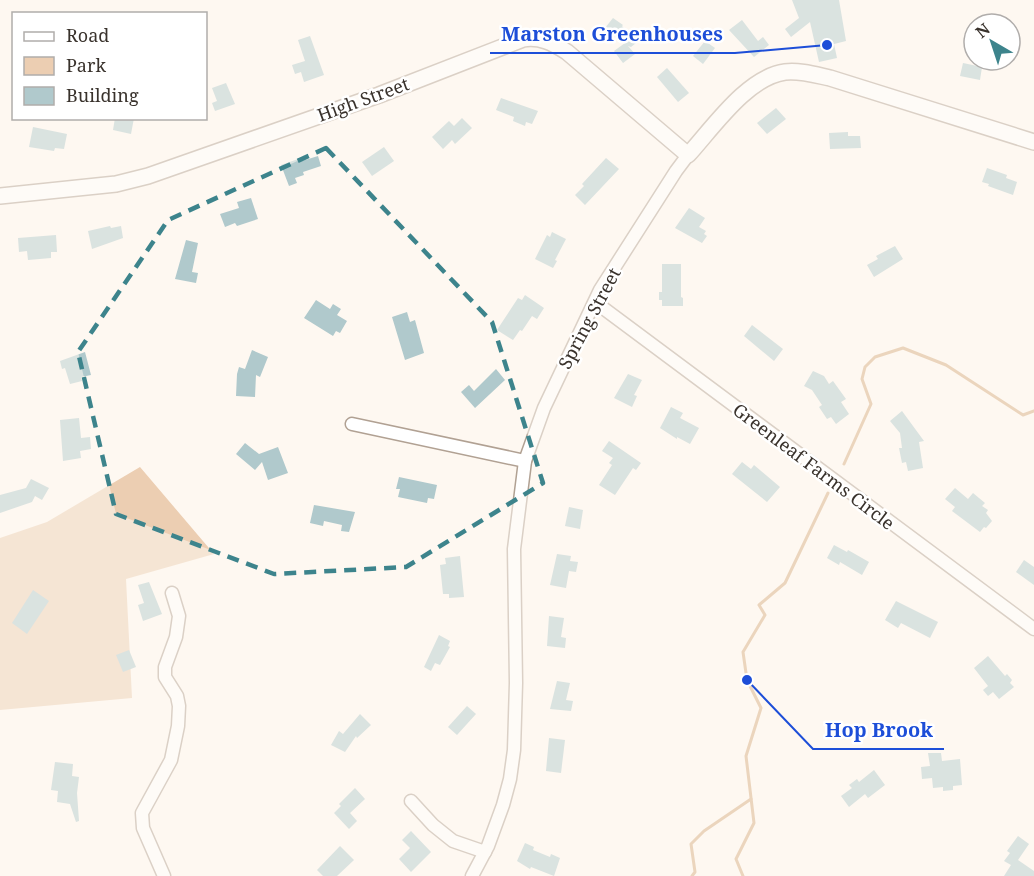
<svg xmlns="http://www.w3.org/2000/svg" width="1034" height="876" viewBox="0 0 1034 876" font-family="'Noto Serif',serif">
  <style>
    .green { fill: #ecceb2 }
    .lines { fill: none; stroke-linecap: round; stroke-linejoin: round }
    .stream { stroke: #d6aa7e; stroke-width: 3 }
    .building { fill: #b0c9cc }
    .minor-casing { stroke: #b1a193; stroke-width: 15 }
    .tertiary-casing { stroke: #b1a193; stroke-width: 18 }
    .minor { stroke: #fff; stroke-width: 12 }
    .tertiary { stroke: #fff; stroke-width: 15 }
    .marked { fill: none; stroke: #3d848c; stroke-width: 4.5; stroke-dasharray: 12 8; stroke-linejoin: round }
    .labels { text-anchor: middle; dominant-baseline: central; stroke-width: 5; stroke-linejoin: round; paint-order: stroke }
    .street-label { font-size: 18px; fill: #39322c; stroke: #fff }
    .leader { fill: none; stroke: #1d4ed8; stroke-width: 2 }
    .callout-dot { fill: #1d4ed8; stroke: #fff; stroke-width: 2 }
    .callout-label { font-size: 20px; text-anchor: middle; font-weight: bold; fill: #1d4ed8; stroke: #fff; stroke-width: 5; stroke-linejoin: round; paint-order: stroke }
  </style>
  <rect width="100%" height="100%" fill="#fef8f1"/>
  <path class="green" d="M140 467 214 554 126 579 132 698 0 710V538L47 522Z"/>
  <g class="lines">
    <g class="stream">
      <path d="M844 464 871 404 862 379 865 367 875 357 903 348 946 365 1023 415 1034 411"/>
      <path d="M692 876 695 872 691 844 704 831 751 799"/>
      <path d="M743 876 736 859 754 823 746 756 761 708 747 680 743 652 765 615 759 605 785 583 828 493"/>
    </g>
  </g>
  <g class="building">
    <path d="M792 0H839L846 41 834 44 837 58 819 62 810 22 791 37 785 29 799 18Z"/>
    <path d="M613 18 623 25 622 26 636 43 631 47 628 46 635 54 623 63 614 51 625 43 605 28Z"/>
    <path d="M742 20 758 41 763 37 769 45 754 57 729 30Z"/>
    <path d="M310 36 324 75 304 82 301 72 295 74 292 65 305 61 298 40Z"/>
    <path d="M705 41 715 48 703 64 693 56Z"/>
    <path d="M963 63 982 67 980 80 960 76Z"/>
    <path d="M667 68 689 93 678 102 657 77Z"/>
    <path d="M226 83 235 104 215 111 212 103 217 101 212 88Z"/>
    <path d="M501 98 538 111 532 124 526 122 525 126 513 121 514 117 496 110Z"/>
    <path d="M776 108 786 119 767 134 757 123Z"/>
    <path d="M115 118H134L131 134 113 130Z"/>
    <path d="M462 118 472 128 455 144 452 140 443 149 432 137 449 121 454 126Z"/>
    <path d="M33 127 67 134 64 149 55 148 54 151 29 147Z"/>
    <path d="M848 132V136H860L861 148 830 149 829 133Z"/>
    <path d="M384 147 394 161 372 176 362 162Z"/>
    <path d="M318 156 321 166 303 172 304 175 295 178 297 183 289 186 281 165 301 158 302 161Z"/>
    <path d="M606 158 619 169 585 205 575 195 584 186 582 184Z"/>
    <path d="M987 168 1007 175 1006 178 1017 182 1013 195 988 186 989 184 982 182Z"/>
    <path d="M251 198 258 219 237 226 235 223 225 227 220 214 239 208 237 202Z"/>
    <path d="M689 208 705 218 699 227 706 231 704 234 707 236 702 243 675 228Z"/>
    <path d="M110 226 111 228 121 226 123 238 92 249 88 231Z"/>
    <path d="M552 232 566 239 555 260 557 261 553 268 535 259 547 235 550 237Z"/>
    <path d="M56 235 57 252H51V258L28 260 27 251 19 252 18 238Z"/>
    <path d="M186 240 198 243 192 272 198 273 196 283 175 279Z"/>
    <path d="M895 246 903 259 874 277 867 265 878 259 876 256Z"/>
    <path d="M662 264H681V297L683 298V306H662V300H659V292H662Z"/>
    <path d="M525 295 544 308 537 319 532 316 522 331 520 330 513 340 497 330 518 298 522 300Z"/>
    <path d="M316 300 330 309 333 304 341 309 337 315 347 321 340 333 336 331 333 336 304 318Z"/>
    <path d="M407 312 410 322 415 320 424 353 405 360 392 317Z"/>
    <path d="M752 325 783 349 774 361 744 336Z"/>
    <path d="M252 350 268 357 260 377 256 375 255 397 236 396 237 374 239 367 245 369Z"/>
    <path d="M85 352 91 375 81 377 82 381 70 384 65 368 62 369 60 361Z"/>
    <path d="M496 369 505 380 475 408 461 392 469 385 474 391Z"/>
    <path d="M813 371 824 376 829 384 833 381 846 399 841 402 849 414 836 424 831 417 827 419 819 407 822 405 812 390 804 386Z"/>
    <path d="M628 374 642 380 634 395 637 396 632 407 614 398Z"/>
    <path d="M671 407 683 413 680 418 699 428 690 444 677 437V439L660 428Z"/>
    <path d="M902 411 924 441 919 442 923 468 908 471 906 462 902 463 899 448H902L900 433 890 421Z"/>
    <path d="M79 418 81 438 90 437 91 449 80 451 81 458 63 461 60 420Z"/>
    <path d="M609 441 641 463 636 470 633 468 615 495 599 485 612 465 609 463 613 458 602 451Z"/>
    <path d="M245 443 259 454 278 447 288 473 268 480 262 462 255 470 236 454Z"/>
    <path d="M742 462 751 469 754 465 780 487 767 502 732 474Z"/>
    <path d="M399 477 437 485 434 499 428 498 427 503 398 497 400 489H396Z"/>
    <path d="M31 479 49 488 42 500 35 496 32 502 0 513V495L26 488Z"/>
    <path d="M955 488 968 499 973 493 985 503 982 506 988 510 986 513 992 521 986 528 984 527 980 532 952 511 955 507 945 499Z"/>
    <path d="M314 505 355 512 349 532 341 531 342 525 324 521 323 526 310 523Z"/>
    <path d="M569 507 583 510 580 529 565 526Z"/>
    <path d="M834 545 847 552 848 550 869 562 862 575 840 562 839 565 827 558Z"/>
    <path d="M557 554 571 556 570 561 578 562 576 572 569 571 566 588 550 585Z"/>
    <path d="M460 556 464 597 449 598V594H443L440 565 446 564 445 558Z"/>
    <path d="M1024 560 1034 567V585L1016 572Z"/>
    <path d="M149 582 162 614 143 621 138 605 144 603 138 585Z"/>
    <path d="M33 590 49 601 27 634 12 623Z"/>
    <path d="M896 601 938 622 930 638 901 623 898 628 885 620Z"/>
    <path d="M549 616 564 618 561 637 566 638 565 648 547 646Z"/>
    <path d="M439 635 450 641 448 646 450 647 440 665 435 663 431 671 424 667Z"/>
    <path d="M129 650 136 667 123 672 116 655Z"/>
    <path d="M988 656 1005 676 1007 674 1012 680 1010 683 1014 687 999 699 993 692 988 696 983 690 988 686 974 668Z"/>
    <path d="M557 681 570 683 566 700 573 701 571 711 550 709Z"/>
    <path d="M467 706 476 714 457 735 448 727Z"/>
    <path d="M360 714 371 725 357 738 356 736 345 752 331 745 339 731 343 734Z"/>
    <path d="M549 738 565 740 561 773 546 771Z"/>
    <path d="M928 753H941L942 761 960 759 962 785 953 786V790L943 791V787L933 788 932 778 922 779 921 767 930 766Z"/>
    <path d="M55 762 73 764 72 776 79 777 77 793 79 821 76 822 70 804 57 802 58 791 51 790Z"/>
    <path d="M874 770 885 785 868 798 865 794 849 807 841 796 852 788 849 785 857 779 859 782Z"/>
    <path d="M355 788 365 799 350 813 357 821 349 829 334 813 341 806 339 804Z"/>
    <path d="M411 831 431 852 411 872 399 859 410 848 402 840Z"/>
    <path d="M1018 836 1029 844 1018 860 1034 871V876H1004L1011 865 1004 861 1010 853 1007 851Z"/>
    <path d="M525 843 534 847 533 850 550 857 551 854 560 858 554 876 531 867 530 869 517 861Z"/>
    <path d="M340 846 354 860 337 876H323L317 870Z"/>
  </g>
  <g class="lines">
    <defs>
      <g id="minor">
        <path d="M595 302 1034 629"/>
        <path d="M352 424 525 461"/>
        <path d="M411 801 433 825 453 841 485 852"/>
        <path d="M164 876 143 828 142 813 171 760 178 726 179 706 177 696 165 677V667L176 637 179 616 172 593"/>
        <path d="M472 876 488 846 503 805 510 779 514 750 516 683 514 549 525 461 544 408 600 290 676 171 688 155"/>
      </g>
      <path id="tertiary" d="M0 196 116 184 148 176 379 95 523 39C540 36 553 43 567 52L688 155C712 129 747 77 785 72 799 70 816 75 830 78L1034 142"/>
    </defs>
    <use href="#minor" class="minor-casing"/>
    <use href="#tertiary" class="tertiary-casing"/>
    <use href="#minor" class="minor"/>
    <use href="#tertiary" class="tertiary"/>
  </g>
  <path d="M0 0H1034V876H0ZM326 148 492 322 543 483 406 567 274 574 116 514 78 352 168 220Z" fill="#fef8f1" fill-opacity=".55" fill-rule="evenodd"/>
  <path class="marked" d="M326 148 492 322 543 483 406 567 274 574 116 514 78 352 168 220Z"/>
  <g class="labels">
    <g class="street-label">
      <text transform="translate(363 99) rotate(-20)">High Street</text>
      <text transform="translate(589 318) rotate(-62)">Spring Street</text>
      <text transform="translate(814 466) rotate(37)">Greenleaf Farms Circle</text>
    </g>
  </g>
  <path class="leader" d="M827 45L735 53H490M747 680L813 749H944"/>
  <g class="callout-dot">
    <circle cx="827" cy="45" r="6"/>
    <circle cx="747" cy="680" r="6"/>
  </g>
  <g class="callout-label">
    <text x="612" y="41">Marston Greenhouses</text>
    <text x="879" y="737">Hop Brook</text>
  </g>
  <rect x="12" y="12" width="195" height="108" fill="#ffffff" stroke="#b0adab" stroke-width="1.5"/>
  <rect x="24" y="32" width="30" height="9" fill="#ffffff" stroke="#b0adab" stroke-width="1.5"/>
  <text x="66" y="42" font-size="18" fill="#39322c">Road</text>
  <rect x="24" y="57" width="30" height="18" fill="#ecceb2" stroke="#b0adab" stroke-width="1.5"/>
  <text x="66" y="72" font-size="18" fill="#39322c">Park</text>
  <rect x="24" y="87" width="30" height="18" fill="#b0c9cc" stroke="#b0adab" stroke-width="1.5"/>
  <text x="66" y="102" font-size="18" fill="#39322c">Building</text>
  <g transform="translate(992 42) rotate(321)"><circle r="28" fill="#ffffff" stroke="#b0adab" stroke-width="1.5"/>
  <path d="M0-4.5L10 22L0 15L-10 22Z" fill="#3d848c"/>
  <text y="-9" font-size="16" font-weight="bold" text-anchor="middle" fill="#39322c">N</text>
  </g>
</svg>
